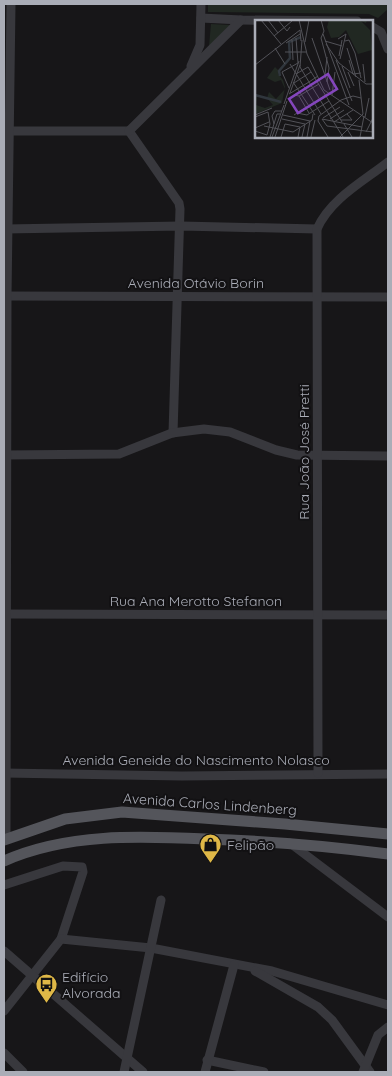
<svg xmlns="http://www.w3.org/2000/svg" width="392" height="1076" viewBox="0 0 392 1076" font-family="Quicksand,sans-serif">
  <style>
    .green { fill: #212822 }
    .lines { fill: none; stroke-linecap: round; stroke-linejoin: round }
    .minor { stroke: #38383d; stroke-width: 9 }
    .major { stroke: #54555b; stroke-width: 11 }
    .labels { text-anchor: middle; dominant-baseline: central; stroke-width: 4; stroke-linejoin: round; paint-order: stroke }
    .street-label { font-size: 14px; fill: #aaadb7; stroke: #121113 }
    .poi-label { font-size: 14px; fill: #aaadb7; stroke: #121113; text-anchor: start }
    .inset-river { fill: none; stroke: #30363d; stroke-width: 2.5 }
    .inset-road { fill: none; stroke: #525258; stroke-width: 1 }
    .view { fill: #8446bd; fill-opacity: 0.15; stroke: #8446bd; stroke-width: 2.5 }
    .inset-edge { fill: none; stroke: #aaadb7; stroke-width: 2.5 }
  </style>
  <rect width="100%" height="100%" fill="#171618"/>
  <g class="green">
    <path d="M208 4H388V9L378 18 369 14 208 12Z"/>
    <path d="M211 24 230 25 209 46Z"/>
  </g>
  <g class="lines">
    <g class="minor">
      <path d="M201 18 241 20 357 21"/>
      <path d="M371 26 381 32 388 49"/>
      <path d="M191 66 200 45 201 4"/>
      <path d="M4 131H129"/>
      <path d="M129 131 179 203 180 209 173 433"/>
      <path d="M129 131 241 20"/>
      <path d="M5 229 181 226 317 229"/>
      <path d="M4 296 388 297"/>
      <path d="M4 455 119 454 172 433 204 429 230 432 276 450 297 455 388 456"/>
      <path d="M4 614 388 615"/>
      <path d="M4 773 182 776 388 774"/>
      <path d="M318 773 317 229C330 199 364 181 388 162"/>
      <path d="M6 839 7 296 11 4"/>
      <path d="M290 843 388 917"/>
      <path d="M4 885 63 866 82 867 83 872 61 939 4 1011"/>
      <path d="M61 939 151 948 272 971 388 1005"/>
      <path d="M4 951 143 1072"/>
      <path d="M255 971 318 1007 332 1020 370 1072"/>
      <path d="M4 1053 23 1072"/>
      <path d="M207 1060 264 1072"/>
      <path d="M124 1072 161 900"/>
      <path d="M205 1072 234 965"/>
      <path d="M363 1072 378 1035 388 1027"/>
    </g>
    <g class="major">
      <path d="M4 840 65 819 122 812 285 824 388 834"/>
      <path d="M4 861C67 833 139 836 206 839 267 841 328 846 388 854"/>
    </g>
  </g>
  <defs>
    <symbol id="shop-pin" viewBox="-11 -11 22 30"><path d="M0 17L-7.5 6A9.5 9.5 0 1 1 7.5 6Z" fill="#dfb847" stroke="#121113"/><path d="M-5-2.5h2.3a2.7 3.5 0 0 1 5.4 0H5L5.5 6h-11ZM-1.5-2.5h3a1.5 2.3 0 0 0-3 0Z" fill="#111"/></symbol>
    <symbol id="bus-pin" viewBox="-11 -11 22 30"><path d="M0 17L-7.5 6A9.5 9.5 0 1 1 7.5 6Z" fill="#dfb847" stroke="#121113"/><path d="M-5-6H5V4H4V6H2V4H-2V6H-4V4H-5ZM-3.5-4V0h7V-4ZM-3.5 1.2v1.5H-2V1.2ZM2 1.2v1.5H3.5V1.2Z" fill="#111"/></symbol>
  </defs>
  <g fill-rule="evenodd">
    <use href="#shop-pin" x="198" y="832" width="25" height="34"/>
    <use href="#bus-pin" x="34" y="972" width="25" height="34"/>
  </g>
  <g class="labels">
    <g class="street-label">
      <text x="196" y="283">Avenida Otávio Borin</text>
      <text transform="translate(304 452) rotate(-90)">Rua João José Pretti</text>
      <text x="196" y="601">Rua Ana Merotto Stefanon</text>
      <text x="196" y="760">Avenida Geneide do Nascimento Nolasco</text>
      <text transform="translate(210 804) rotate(4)">Avenida Carlos Lindenberg</text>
    </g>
    <g class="poi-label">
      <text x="227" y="845">Felipão</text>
      <text x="62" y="977">Edifício<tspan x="62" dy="16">Alvorada</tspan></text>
    </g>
  </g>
  <g transform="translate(255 20)">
    <rect width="118" height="118" fill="#171618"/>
    <path d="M74 0H112L111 3 106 1 115 10 117 30 103 34 91 10 84 17 76 18 72 7ZM24 34 30 44 23 54 28 60 30 67 27 83 0 94V75L5 77 2 76 1 85 10 88 18 85 12 78 14 72 21 79 30 69 26 60 20 62 12 58 20 47 23 50 29 44Z" fill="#212822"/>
    <path class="inset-river" d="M25 56 24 51 35 38 34 22 46 17M0 75 26 82"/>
    <path class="inset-road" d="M6 0 26 24M13 0 23 13M23 0 32 11 35 7M44 0 52 34 69 70 118 103M66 0 69 11 66 18 74 48 72 62M68 14 94 85M19 16 37 1M41 18 43 43M57 18 75 70M83 19 91 14 85 39M37 20 38 40M47 20 45 47 54 62 63 56M70 21 87 26M90 21 94 20 100 33 106 58M50 22 54 0M31 23 45 14M71 24 84 43 111 64H118M20 28 30 44M92 28 101 57M30 32H51M84 36 87 20M81 40 97 81M94 40 98 54 106 53M35 44 66 94M108 44 110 62M0 45 45 10 46 21M87 46 95 68M93 52 99 66M41 54 53 47 87 102M70 55 72 37M38 62 60 95M39 63 56 52M34 68 27 52 43 43M35 73 45 45M34 74 54 62 88 117M39 75 44 76 64 64M77 75 80 52M44 76 54 93M29 84 44 41M42 93 52 95 74 81M0 95 17 88M28 95 55 101 52 117M39 95 72 74M0 97 13 92 15 104 12 115 0 111M110 97 114 78M68 98 85 87M27 99 50 104 47 117M67 99 72 106 118 112M67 99 107 107M75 99 89 90M86 100H97L92 94M79 102 98 90M19 104 17 96 20 91H27M89 104 97 117M9 106 38 112 57 100 58 94M0 108 14 102M111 112 118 98M15 117 22 94H25M17 117 29 85M20 117 32 81M26 117 30 104 45 107 43 117M56 117 60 100M73 117 63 101 64 96 86 80 98 76 106 78M85 117 108 94 104 60M105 117 109 96"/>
    <path class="view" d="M73 54 82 69 43 93 34 79Z"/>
    <rect width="118" height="118" class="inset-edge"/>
  </g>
  <rect width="392" height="1076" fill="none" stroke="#aaadb7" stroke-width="10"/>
</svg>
